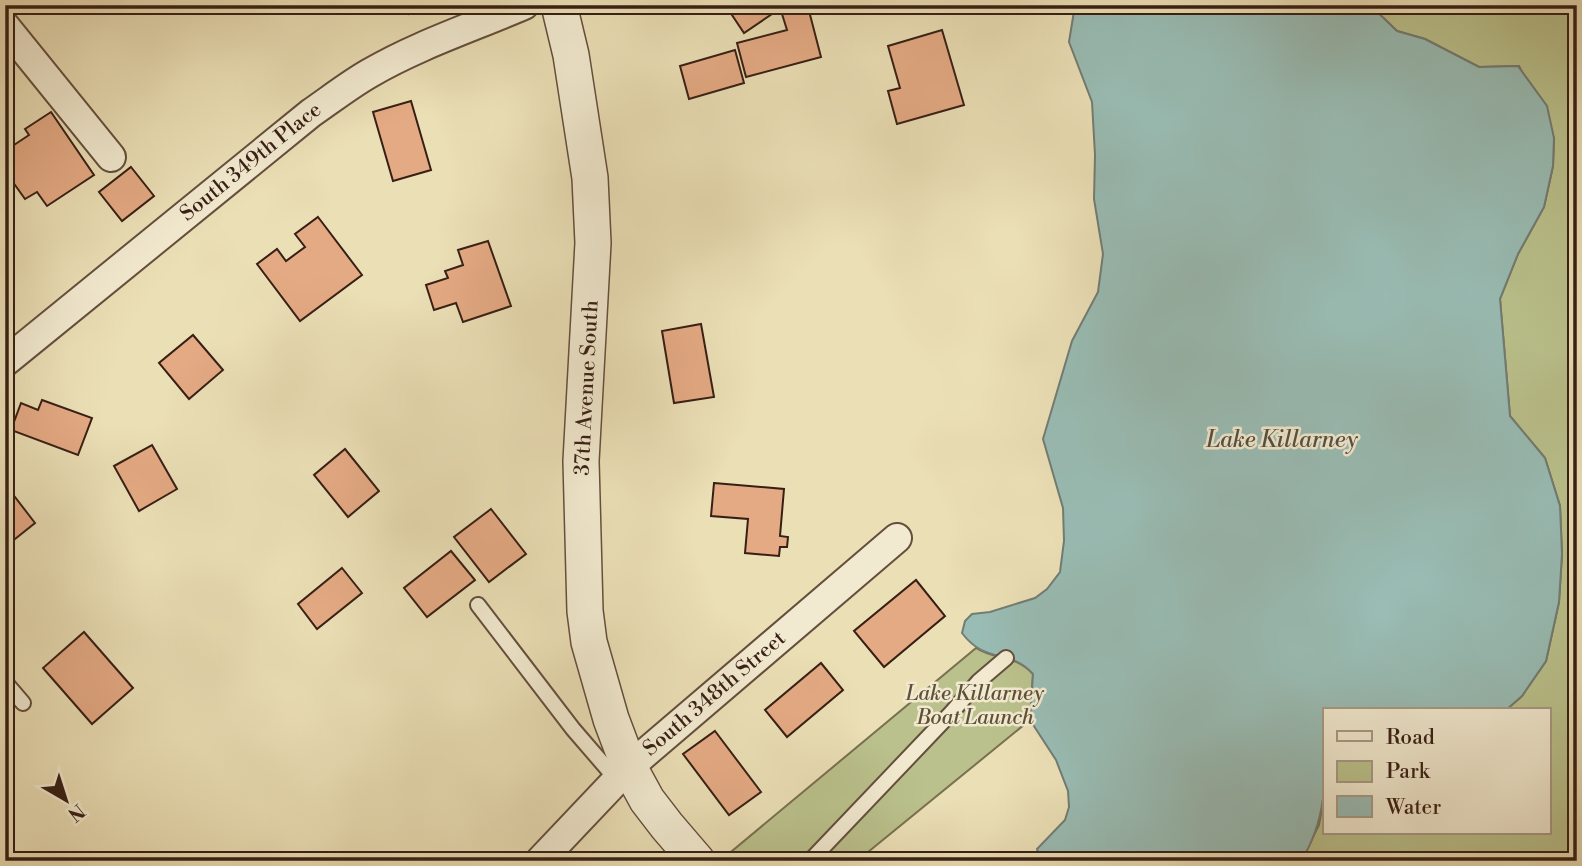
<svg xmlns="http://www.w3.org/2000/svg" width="1582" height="866" viewBox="0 0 1582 866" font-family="'Libre Bodoni',serif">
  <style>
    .green { fill: #bac18c; stroke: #787050; stroke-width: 2 }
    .water { fill: #99bcb4; stroke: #727d74; stroke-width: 2 }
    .building { fill: #e4aa84; stroke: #371f15; stroke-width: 2 }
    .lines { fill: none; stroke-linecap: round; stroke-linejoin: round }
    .service-casing { stroke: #644f3d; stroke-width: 18 }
    .minor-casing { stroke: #644f3d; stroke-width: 32 }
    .tertiary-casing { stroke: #644f3d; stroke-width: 38 }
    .service { stroke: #f2ead0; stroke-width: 14 }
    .minor { stroke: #f2ead0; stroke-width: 28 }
    .tertiary { stroke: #f2ead0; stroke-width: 35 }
    .labels { text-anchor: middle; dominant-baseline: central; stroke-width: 5; stroke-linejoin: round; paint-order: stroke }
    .street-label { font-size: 21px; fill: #371f15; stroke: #f2ead0 }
    .park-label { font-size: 21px; font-style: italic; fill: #5e5039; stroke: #f2ead0 }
    .water-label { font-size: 23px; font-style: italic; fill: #544e45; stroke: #f2ead0 }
  </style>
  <rect width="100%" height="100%" fill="#ebdfb6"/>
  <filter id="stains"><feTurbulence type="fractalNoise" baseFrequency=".00286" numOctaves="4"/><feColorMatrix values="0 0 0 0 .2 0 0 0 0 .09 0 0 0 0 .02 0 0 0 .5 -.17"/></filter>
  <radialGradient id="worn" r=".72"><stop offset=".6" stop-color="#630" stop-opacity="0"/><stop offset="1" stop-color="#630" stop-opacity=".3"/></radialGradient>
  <g class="green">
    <path d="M1370 5H1577V861H1301L1319 825 1325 793V833H1549V710H1506L1522 696 1546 661 1559 602 1562 554 1560 506 1545 458 1510 416 1500 299 1518 254 1544 207 1553 166 1554 138 1519 66 1479 67 1425 39 1397 31Z"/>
    <path d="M976 648C996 661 1015 654 1033 674L1030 720 857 861H720Z"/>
  </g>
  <path class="water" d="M1075 5H1370L1397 31 1425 39 1479 67 1518 66 1547 106 1554 138 1553 166 1544 207 1518 254 1500 299 1510 416 1545 458 1560 506 1562 554 1559 602 1546 661 1522 696 1506 710H1325C1325 764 1331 813 1301 861H1041L1037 849 1065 820 1069 807 1068 791 1056 760 1030 720 1033 674C1010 648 986 665 962 633L965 621 972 614 990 612 1035 598 1047 589 1060 572 1064 541 1063 508 1043 439 1072 341 1098 292 1103 254 1094 199 1095 155 1092 102 1069 42Z"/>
  <g class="building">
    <path d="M407 5H443L409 14Z"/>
    <path d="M766 5 772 14 744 33 726 6Z"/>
    <path d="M808 7 821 57 746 77 737 43 787 30 782 14Z"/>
    <path d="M942 30 964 105 897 124 888 91 900 88 888 46Z"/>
    <path d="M735 50 744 83 689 99 680 66Z"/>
    <path d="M411 101 431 170 393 181 373 112Z"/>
    <path d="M51 112 94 175 47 206 37 192 25 199 5 171V141L9 138 14 145 29 135 25 129Z"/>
    <path d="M131 167 154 196 122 221 99 192Z"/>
    <path d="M318 217 362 275 300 321 257 264 277 249 286 261 305 247 295 234Z"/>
    <path d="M488 241 511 306 463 322 456 303 434 310 426 285 448 278 445 271 463 265 458 250Z"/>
    <path d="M701 324 714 397 674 403 662 331Z"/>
    <path d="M193 335 223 370 189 399 159 363Z"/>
    <path d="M42 400 92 418 78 455 11 430 21 403 38 410Z"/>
    <path d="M152 445 177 489 139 511 114 466Z"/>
    <path d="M345 449 379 491 348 517 314 475Z"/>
    <path d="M714 483 784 489 780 536 788 537 787 547H780L779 556 745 553 748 519 711 516Z"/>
    <path d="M5 484 35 523 5 547Z"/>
    <path d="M491 509 526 554 489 582 454 537Z"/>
    <path d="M451 551 475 580 427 617 404 588Z"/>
    <path d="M342 568 362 593 317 629 298 604Z"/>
    <path d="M916 580 945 616 884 667 854 631Z"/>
    <path d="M84 632 133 688 92 724 43 668Z"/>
    <path d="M821 663 843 690 787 737 765 710Z"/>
    <path d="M715 731 761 792 729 815 683 754Z"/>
  </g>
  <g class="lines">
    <defs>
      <g id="service">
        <path d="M478 605 573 729 617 780"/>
        <path d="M5 682 23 703"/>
        <path d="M810 861 952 712 979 681 1006 658"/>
      </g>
      <g id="minor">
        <path d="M5 26 111 157"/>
        <path id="s1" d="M5 362 311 113C330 100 349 85 370 73 418 45 473 27 524 5"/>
        <path id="s2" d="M540 861 629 767 897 538"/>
      </g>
      <path id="tertiary" d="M559 5 571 55 590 178 593 243 581 461 585 611 589 642 611 719 629 767 647 800 667 826 697 861"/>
    </defs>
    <use href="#service" class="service-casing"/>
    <use href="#minor" class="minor-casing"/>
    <use href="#tertiary" class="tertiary-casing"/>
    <use href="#service" class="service"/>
    <use href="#minor" class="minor"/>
    <use href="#tertiary" class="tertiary"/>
  </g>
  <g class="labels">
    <g class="street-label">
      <text stroke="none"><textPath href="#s1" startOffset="317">South 349th Place</textPath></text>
      <text transform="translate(587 388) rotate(-87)">37th Avenue South</text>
      <text stroke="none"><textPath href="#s2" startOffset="242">South 348th Street</textPath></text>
    </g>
    <g class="park-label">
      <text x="975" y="694">Lake Killarney<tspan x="975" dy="24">Boat Launch</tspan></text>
    </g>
    <g class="water-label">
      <text x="1282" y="440">Lake Killarney</text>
    </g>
  </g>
  <rect width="1582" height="866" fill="none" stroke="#ebdfb6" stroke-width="28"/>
  <rect x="7" y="7" width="1568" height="852" fill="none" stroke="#371f15" stroke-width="3.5"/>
  <rect x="14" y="14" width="1554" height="838" fill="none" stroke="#371f15" stroke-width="2"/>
  <rect x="1323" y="708" width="228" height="126" fill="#f2ead0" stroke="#a79985" stroke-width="2"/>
  <rect x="1337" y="731" width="35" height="10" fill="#f2ead0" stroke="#a79985" stroke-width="2"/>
  <text x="1386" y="744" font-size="21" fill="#371f15">Road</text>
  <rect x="1337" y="761" width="35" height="21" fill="#bac18c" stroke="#a79985" stroke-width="2"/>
  <text x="1386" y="778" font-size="21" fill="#371f15">Park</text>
  <rect x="1337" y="796" width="35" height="21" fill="#99bcb4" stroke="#a79985" stroke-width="2"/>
  <text x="1386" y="814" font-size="21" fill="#371f15">Water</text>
  <g transform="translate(66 800) rotate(141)" stroke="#f2ead0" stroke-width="5" paint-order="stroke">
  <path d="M0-5L12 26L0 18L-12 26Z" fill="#371f15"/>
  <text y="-10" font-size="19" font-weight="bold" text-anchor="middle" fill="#371f15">N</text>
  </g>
  <rect width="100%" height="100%" filter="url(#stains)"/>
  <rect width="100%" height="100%" fill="url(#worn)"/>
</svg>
